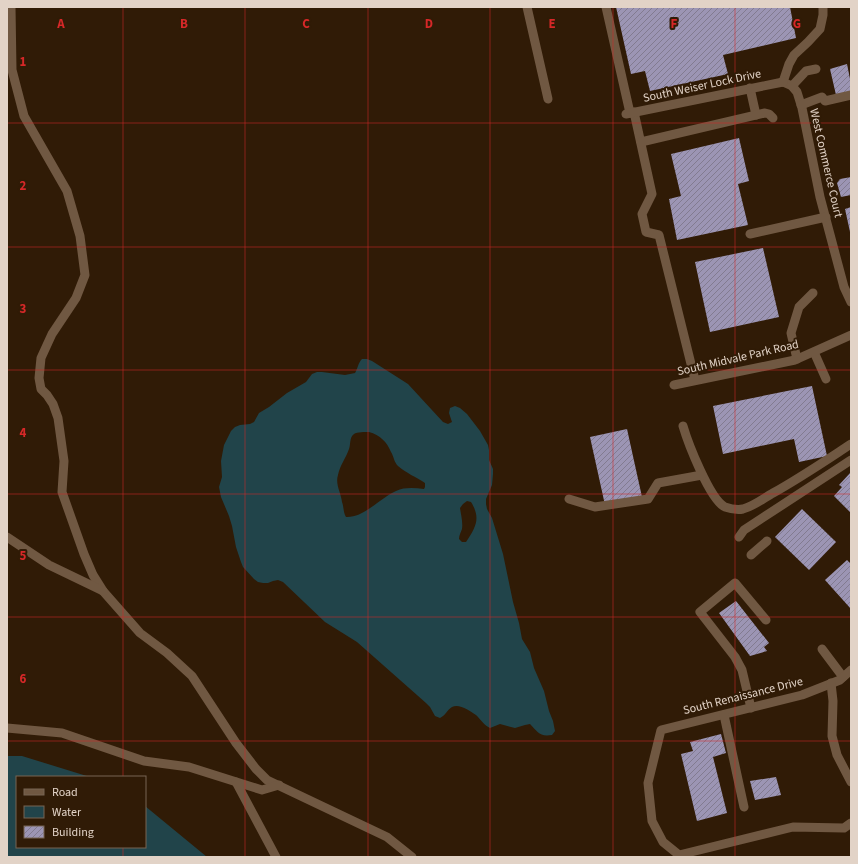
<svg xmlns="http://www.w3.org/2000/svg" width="858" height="864" viewBox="0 0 858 864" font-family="'Source Sans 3',sans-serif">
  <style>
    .water { fill: #21444a; fill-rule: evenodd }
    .building { fill: url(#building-hatch) }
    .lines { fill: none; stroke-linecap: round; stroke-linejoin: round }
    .minor { stroke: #705842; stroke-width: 9 }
    .grid { fill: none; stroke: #d62828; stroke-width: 1; stroke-opacity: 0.55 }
    .labels { text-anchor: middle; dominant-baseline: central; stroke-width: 4; stroke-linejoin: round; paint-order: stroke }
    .street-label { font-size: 12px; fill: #e2d3c7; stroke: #301b06 }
    .grid-label { font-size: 13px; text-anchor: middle; font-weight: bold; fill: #d62828; stroke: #301b06; stroke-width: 4; stroke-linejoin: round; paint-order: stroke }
  </style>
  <defs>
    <pattern id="building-hatch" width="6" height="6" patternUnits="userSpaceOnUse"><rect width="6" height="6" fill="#9c95b4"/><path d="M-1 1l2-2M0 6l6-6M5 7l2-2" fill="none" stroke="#827b90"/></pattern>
  </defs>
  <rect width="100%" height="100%" fill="#301b06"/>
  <g class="water">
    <path d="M362 359H367L372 361 408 384 443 422 448 424 452 422 449 413 450 408 455 406 460 408 467 414 480 431 488 445 489 450V460L493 469V474L492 485 486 499V504L487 509 492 518 503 554 513 602 519 623 522 639 530 652 534 668 544 691 549 711 553 721 555 731 552 735C539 737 538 732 530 724L525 725 515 728 500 724 490 728C484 725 481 720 476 715 470 711 459 703 452 707 447 710 446 715 440 718L435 716 430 707 426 703 357 642 325 622 283 582 278 580 273 581 268 583H263L258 582 254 579 243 567 241 562 236 547 232 526 229 516 221 497 219 487 222 477 221 461 224 445 231 431 235 427 240 425 250 424 254 422 259 413 269 407 287 393 306 382 312 374 317 372H322L345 375 355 373C358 368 358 363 362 359ZM369 432C380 435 387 442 391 452 394 457 394 462 398 466 406 473 416 477 425 483V487L424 489C414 488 405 487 396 491 380 498 364 518 346 517 343 512 344 507 342 502 341 493 335 484 338 475 340 465 346 458 349 449 351 444 349 438 354 434 357 432 365 432 369 432ZM467 501 471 502C481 518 476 527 466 542H462L459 539C459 535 461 532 462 529 463 522 461 515 460 508L463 504Z"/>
    <path d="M7 756H22L90 777H17V847H145V806L207 857H7Z"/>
  </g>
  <g class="building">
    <path d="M616 7H790L796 38 723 55 728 74 650 91 645 71 631 74Z"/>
    <path d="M847 64 851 84V92L836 95 830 69Z"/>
    <path d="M739 138 749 181 738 184 748 225 677 240 669 199 681 196 671 154Z"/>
    <path d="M851 177V195L841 197 837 183 840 179Z"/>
    <path d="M851 207V232H850L845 209Z"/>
    <path d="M763 248 779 317 710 332 695 262Z"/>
    <path d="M812 386 827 456 799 462 794 439 723 454 713 406Z"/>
    <path d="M627 429 642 497 605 505 590 437Z"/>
    <path d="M851 472V513L834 496 842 487 839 485Z"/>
    <path d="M802 509 836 542 809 570 775 537Z"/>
    <path d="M847 560 851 564V609L825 580Z"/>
    <path d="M736 601 769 643 764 647 767 651 750 656 719 613Z"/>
    <path d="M721 734 726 753 713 757 727 813 697 821 681 754 693 751 690 742Z"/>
    <path d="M776 777 781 795 755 800 750 781Z"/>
  </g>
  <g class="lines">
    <g class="minor">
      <path d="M11 7 12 70 24 116 67 191 80 236 85 275 76 298 52 334 41 358 39 378 41 389 47 395 53 404 58 418 64 461 62 492 84 554 93 575 103 591 140 633 167 653 192 676 236 743 256 769 267 780 387 837 412 857"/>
      <path d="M527 7 548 99"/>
      <path d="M606 7 630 113"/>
      <path d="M783 82 792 86 797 92 802 108 820 197 844 287 851 302"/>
      <path d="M783 82 789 64 794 55 808 42 820 29 823 15V7"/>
      <path d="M792 86 806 71 816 69"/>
      <path d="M750 88 756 115"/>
      <path d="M801 105 822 97 825 101 851 95"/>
      <path d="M634 112 652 194 642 214 646 232 659 235 695 380"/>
      <path d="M626 114 783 82"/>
      <path d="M641 142 765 113 769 114 773 118"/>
      <path d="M750 234 826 217"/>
      <path d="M814 352 826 379"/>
      <path d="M797 359 791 333 799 307 813 293"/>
      <path d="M674 385 795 360 851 335"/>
      <path d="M683 426C688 443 710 500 725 507 731 509 738 510 743 509 754 506 764 498 773 493 800 478 825 461 851 444"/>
      <path d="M569 499 595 507 648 499 658 483 702 475"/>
      <path d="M7 537 49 565 103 591"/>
      <path d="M739 537 744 530 851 460"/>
      <path d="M751 555 767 541"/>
      <path d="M822 649 843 677"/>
      <path d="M851 670 840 680 802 695 661 730 648 783 652 821 663 842 679 855 793 827 844 828 851 823"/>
      <path d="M831 683 833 701 832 736 837 755 851 782"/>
      <path d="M751 708 742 670 735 657 700 612 735 583 766 620"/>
      <path d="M724 715 744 807"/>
      <path d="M7 728 62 733 144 761 189 767 262 790 279 785"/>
      <path d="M236 782 276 857"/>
    </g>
  </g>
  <path class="grid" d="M123 7V777M245 7V857M368 7V857M490 7V857M613 7V857M735 7V857M7 123H851M7 247H851M7 370H851M7 494H851M7 617H851M7 741H851M123 847V857"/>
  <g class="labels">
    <g class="street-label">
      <text transform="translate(702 86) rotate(-12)">South Weiser Lock Drive</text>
      <text transform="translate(826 163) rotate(77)">West Commerce Court</text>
      <text transform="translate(738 358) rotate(-13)">South Midvale Park Road</text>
      <text transform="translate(743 696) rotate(-14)">South Renaissance Drive</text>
    </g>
  </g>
  <g class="grid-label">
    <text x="61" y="28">A</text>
    <text x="184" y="28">B</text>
    <text x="306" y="28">C</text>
    <text x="429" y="28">D</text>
    <text x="552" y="28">E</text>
    <text x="674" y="28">F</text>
    <text x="797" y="28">G</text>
    <text x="23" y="66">1</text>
    <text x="23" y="190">2</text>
    <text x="23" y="313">3</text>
    <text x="23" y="437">4</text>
    <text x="23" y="560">5</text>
    <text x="23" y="683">6</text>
  </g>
  <rect width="858" height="864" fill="none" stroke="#e2d3c7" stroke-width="16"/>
  <rect x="16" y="776" width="130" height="72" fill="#301b06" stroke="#776553"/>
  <rect x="24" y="789" width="20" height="6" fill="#705842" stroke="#776553"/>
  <text x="52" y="796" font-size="12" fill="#e2d3c7">Road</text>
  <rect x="24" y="806" width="20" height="12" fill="#21444a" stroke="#776553"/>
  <text x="52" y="816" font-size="12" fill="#e2d3c7">Water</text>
  <rect x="24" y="826" width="20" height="12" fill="url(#building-hatch)" stroke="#776553"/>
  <text x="52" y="836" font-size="12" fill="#e2d3c7">Building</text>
</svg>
